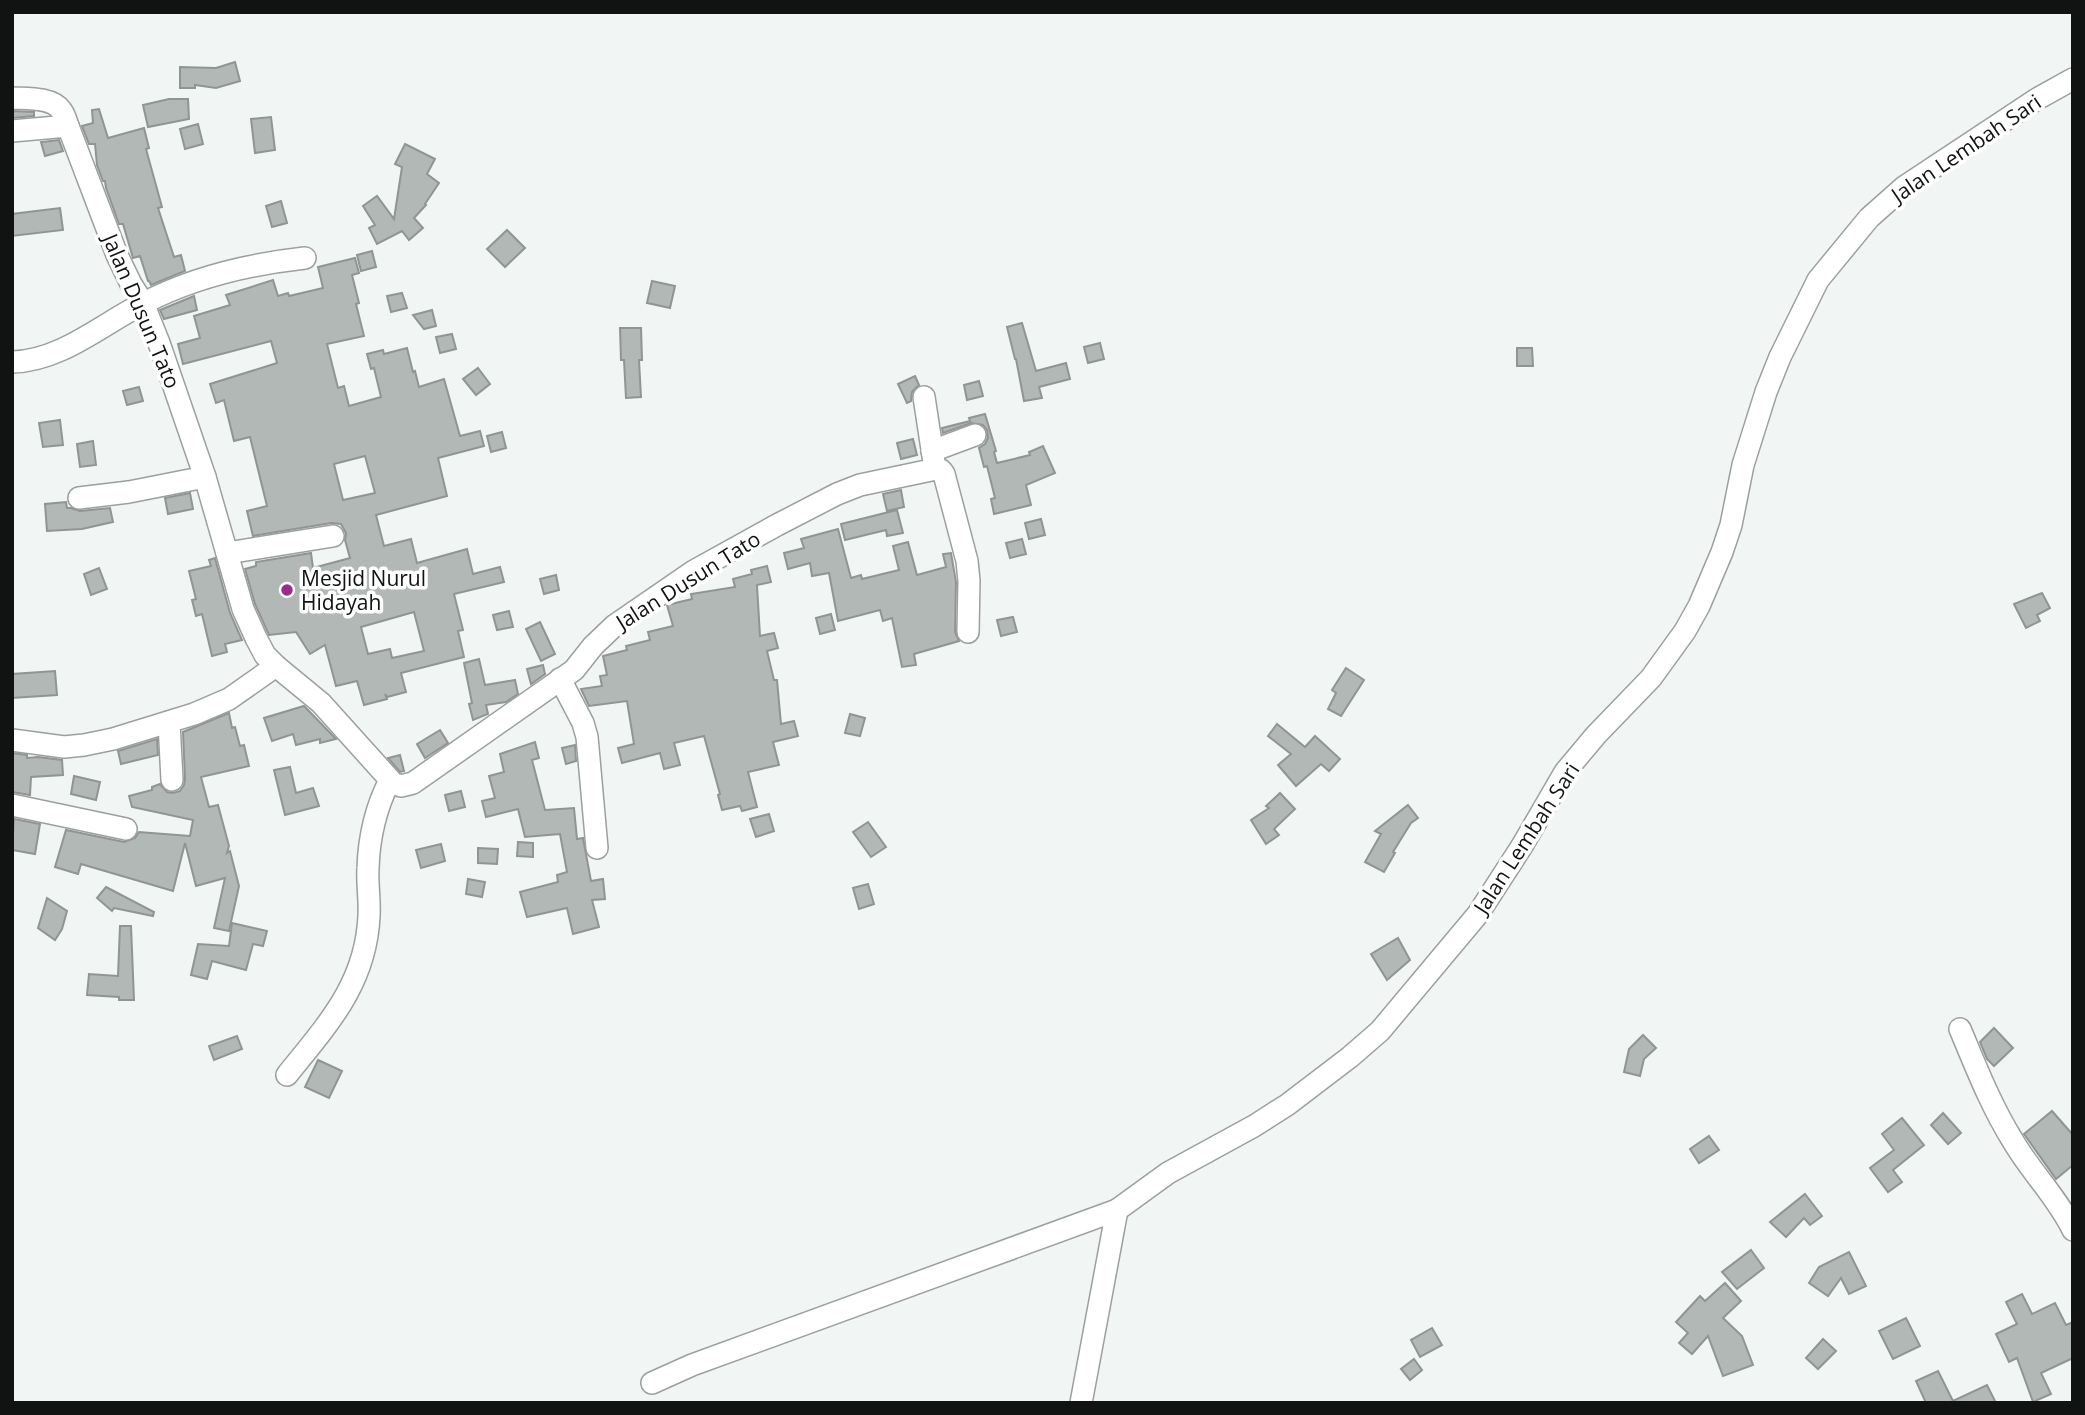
<svg xmlns="http://www.w3.org/2000/svg" width="2085" height="1415" viewBox="0 0 2085 1415" font-family="'Open Sans',sans-serif">
  <style>
    .building { fill: #b2b8b6; stroke: #909594; stroke-width: 2; fill-rule: evenodd }
    .lines { fill: none; stroke-linecap: round; stroke-linejoin: round }
    .street-casing { stroke: #9ba09f; stroke-width: 24 }
    .street { stroke: #fff; stroke-width: 21 }
    .poi-dot { fill: #992c8d; stroke: #fff; stroke-width: 2.5 }
    .labels { text-anchor: middle; dominant-baseline: central; stroke-width: 7; stroke-linejoin: round; paint-order: stroke }
    .street-label { font-size: 21px; fill: #111212; stroke: #fff }
    .poi-label { font-size: 21px; fill: #111212; stroke: #fff; text-anchor: start }
  </style>
  <rect width="100%" height="100%" fill="#f1f6f5"/>
  <g class="building">
    <path d="M235 62 240 81 216 88 195 85V88H180V67L216 68Z"/>
    <path d="M169 99H188L189 119 148 127 143 105Z"/>
    <path d="M99 109 108 138 144 128 149 148 146 149 162 207 158 208 174 257 181 255 185 271 151 285 149 281H148L140 256 133 258 123 224H119L106 188 105 181H103L97 165 95 144H89L82 126 93 123 92 110Z"/>
    <path d="M12 111 34 112V116L12 118Z"/>
    <path d="M271 117 275 150 255 153 251 119Z"/>
    <path d="M198 124 203 144 185 149 180 129Z"/>
    <path d="M59 140 63 151 45 156 41 142Z"/>
    <path d="M405 144 435 159 427 174 439 183 425 204 426 205 414 218 423 228 409 240 402 231 377 244 369 228 375 225 363 206 377 196 394 219 402 167 395 164Z"/>
    <path d="M281 201 287 223 272 227 266 206Z"/>
    <path d="M60 208 63 230 12 236V214Z"/>
    <path d="M507 230 525 248 505 267 487 249Z"/>
    <path d="M372 251 376 267 361 271 357 255Z"/>
    <path d="M355 258 359 273 352 275 359 303 356 304 364 336 327 344 338 388 344 386 349 406 381 397 374 368 371 369 367 354 383 350 384 354 407 348 413 372 415 371 419 387 444 379 460 436 480 431 484 446 438 458 447 496 376 515 384 546 411 539 417 563 467 549 473 574 500 567 504 582 454 594 463 630 458 631 464 657 401 673 406 692 387 697 385 694 387 699 364 705 357 681 336 686 325 645 310 654 296 632 269 635 255 604 245 569 256 566V562L311 553 313 568 350 558 345 540 346 533 341 524 331 523 253 536 247 511 267 506 250 437 234 441 224 400 216 403 210 384 277 363 271 341 183 364 178 344 200 338 194 316 230 305 226 295 273 280 278 296 288 293 289 296 323 288 318 267ZM365 456 375 493 343 500 334 464ZM414 612 424 651 392 658 390 649 368 654 361 627Z"/>
    <path d="M652 281 675 286 670 308 647 303Z"/>
    <path d="M402 293 407 308 391 312 387 296Z"/>
    <path d="M194 296 197 310 164 319 160 310Z"/>
    <path d="M432 310 436 326 424 329 413 315Z"/>
    <path d="M1022 323 1036 371 1066 363 1070 379 1039 387 1042 398 1024 401 1016 359H1015L1007 327Z"/>
    <path d="M620 328H641L642 360H639L641 397 626 398 624 360H621Z"/>
    <path d="M452 334 456 349 440 353 436 337Z"/>
    <path d="M1100 343 1104 359 1088 363 1084 347Z"/>
    <path d="M1517 348H1532L1533 366H1517Z"/>
    <path d="M478 368 490 384 476 395 463 379Z"/>
    <path d="M915 376 919 385 912 392 911 401 907 403 898 384Z"/>
    <path d="M979 381 983 396 967 400 964 385Z"/>
    <path d="M139 387 143 401 127 405 123 391Z"/>
    <path d="M985 414 996 451 994 452 997 463 1030 455 1029 452 1043 446 1055 473 1026 485 1031 505 994 514 991 499 995 498 987 466 984 467 979 448 985 444 988 438 987 430 983 425 971 423 943 433 942 428 970 421 969 418Z"/>
    <path d="M60 420 63 445 43 447 39 423Z"/>
    <path d="M502 432 506 448 491 452 487 436Z"/>
    <path d="M913 439 917 455 901 459 897 443Z"/>
    <path d="M93 441 96 465 80 467 77 444Z"/>
    <path d="M901 490 904 507 887 511 883 494Z"/>
    <path d="M190 493 193 509 168 514 165 498Z"/>
    <path d="M66 502 67 508H71L80 511 110 508 113 522 82 529 47 531 45 504Z"/>
    <path d="M897 510 903 533 887 536 886 530 845 540 841 524Z"/>
    <path d="M1041 519 1045 535 1029 539 1025 523Z"/>
    <path d="M838 529 851 578 861 575 862 579 899 570 893 546 908 542 917 575 946 567 943 554 951 553 956 582 955 632 959 641 914 654 916 665 902 667 892 618 883 621 880 610 838 621 829 573 812 576 810 563 788 569 784 553 804 548 801 539Z"/>
    <path d="M1022 539 1026 554 1010 558 1006 543Z"/>
    <path d="M215 558 230 613 242 640 225 644 227 652 212 656 202 614 196 616 192 600 196 599 189 571 211 566 209 560Z"/>
    <path d="M767 566 771 582 757 585 760 636 774 633 778 648 767 651 774 680H777L781 724 794 721 798 736 773 742 779 765 748 772 757 807 742 811 740 806 722 810 718 795 720 794 704 736 674 743 680 765 664 769 660 753 622 763 618 748 634 744 627 701 589 706 581 689 602 686 600 676 607 675 603 656 627 650 626 646 650 640 648 632 673 626 667 605 692 599 691 594 735 587 733 579 752 574 751 570Z"/>
    <path d="M99 568 107 589 91 595 84 574Z"/>
    <path d="M556 575 559 590 544 594 540 579Z"/>
    <path d="M2042 593 2050 608 2037 615 2040 621 2026 628 2014 604Z"/>
    <path d="M509 611 513 627 497 630 493 615Z"/>
    <path d="M831 614 835 630 820 634 816 618Z"/>
    <path d="M1013 617 1017 632 1001 636 997 620Z"/>
    <path d="M540 622 555 654 541 661 526 629Z"/>
    <path d="M479 659 485 685 515 680 518 694 506 702 486 705 488 714 473 720 469 704 472 703 464 663Z"/>
    <path d="M543 665 545 674 531 684 527 669Z"/>
    <path d="M1346 668 1364 680 1341 716 1328 709 1336 693 1332 690Z"/>
    <path d="M55 671 57 695 12 698V674Z"/>
    <path d="M304 706 336 739 320 743V739L296 745 293 734 272 741 264 718Z"/>
    <path d="M229 713 232 728 235 727 240 746 244 745 249 766 201 777 209 807 218 805 229 846 227 853 230 851 239 886 229 931 214 928 225 878 196 886 185 843 173 891 81 864 78 874 55 867 66 830 124 842 135 838 139 832 190 836 193 820 132 807 129 796 152 790V787L160 784 167 792 173 793 180 791 184 785 185 779 183 732Z"/>
    <path d="M850 714 865 718 860 736 845 733Z"/>
    <path d="M1277 724 1305 747 1315 736 1340 759 1329 771 1321 764 1296 786 1278 765 1291 754 1268 736Z"/>
    <path d="M440 730 448 743 425 758 417 744Z"/>
    <path d="M157 739 158 755 121 764 118 751Z"/>
    <path d="M535 742 539 758 532 760 545 810 574 808 577 839 583 838 591 881 603 879 605 899 592 900 599 927 573 934 567 908 527 917 520 892 558 882 557 875 567 872 560 834 525 837 518 809 486 817 482 801 495 798 489 776 504 772 500 754Z"/>
    <path d="M575 745 576 761 566 764 562 748Z"/>
    <path d="M12 753 27 755V758L38 757 62 760 63 775 31 777 30 795 12 792Z"/>
    <path d="M400 755 404 771 400 772 388 758Z"/>
    <path d="M290 767 296 793 313 788 319 806 285 815 274 770Z"/>
    <path d="M74 776 100 782 96 800 71 794Z"/>
    <path d="M461 791 465 807 449 811 445 795Z"/>
    <path d="M1280 793 1295 809 1274 829 1279 835 1266 844 1251 820 1269 808 1266 806Z"/>
    <path d="M1408 805 1418 818 1411 823 1393 852 1395 853 1384 872 1365 862 1381 834 1375 831Z"/>
    <path d="M769 814 774 831 756 837 750 819Z"/>
    <path d="M14 819 40 824 35 854 12 850Z"/>
    <path d="M868 822 886 847 871 857 853 832Z"/>
    <path d="M518 842 533 843V857L517 856Z"/>
    <path d="M441 844 445 861 421 868 416 850Z"/>
    <path d="M478 848 498 849 497 864 478 863Z"/>
    <path d="M468 879 485 882 482 897 466 894Z"/>
    <path d="M868 884 874 904 859 909 853 888Z"/>
    <path d="M106 887 154 912 153 916 114 908 112 911 97 898Z"/>
    <path d="M47 898 67 911 62 929 55 940 38 928Z"/>
    <path d="M232 923 267 931 263 946 253 944 246 970 212 961 207 979 191 975 198 944 229 946Z"/>
    <path d="M120 926H131L134 1000H119V997L87 995 89 974 118 976Z"/>
    <path d="M1398 938 1410 960 1387 980 1371 954Z"/>
    <path d="M1994 1028 2013 1048 1994 1066 1987 1059 1980 1042Z"/>
    <path d="M1643 1035 1656 1048 1644 1059 1640 1076 1624 1072 1629 1049Z"/>
    <path d="M237 1036 242 1049 214 1060 209 1046Z"/>
    <path d="M318 1060 342 1071 329 1098 305 1087Z"/>
    <path d="M2052 1111 2073 1135V1165L2056 1179 2024 1134Z"/>
    <path d="M1943 1113 1961 1133 1948 1144 1931 1125Z"/>
    <path d="M1902 1118 1924 1145 1893 1170 1902 1182 1888 1192 1870 1168 1894 1150 1882 1134Z"/>
    <path d="M1709 1136 1719 1150 1699 1163 1690 1149Z"/>
    <path d="M1805 1194 1822 1216 1810 1225 1804 1218 1786 1237 1770 1222Z"/>
    <path d="M1751 1250 1764 1268 1737 1289 1722 1272Z"/>
    <path d="M1849 1252 1866 1286 1849 1294 1841 1278 1828 1296 1809 1283 1819 1267Z"/>
    <path d="M1725 1283 1741 1301 1723 1318 1742 1336 1753 1365 1723 1376 1708 1336 1692 1354 1679 1343 1688 1333 1676 1322 1700 1296 1705 1301Z"/>
    <path d="M2022 1294 2032 1314 2055 1303 2066 1325 2073 1322V1358L2041 1373 2051 1394 2033 1402 2017 1358 2009 1362 1996 1334 2017 1324 2006 1302Z"/>
    <path d="M1906 1318 1920 1346 1893 1359 1879 1331Z"/>
    <path d="M1432 1328 1442 1345 1420 1357 1411 1340Z"/>
    <path d="M1823 1339 1836 1351 1818 1369 1806 1358Z"/>
    <path d="M1414 1359 1422 1370 1410 1380 1401 1369Z"/>
    <path d="M1938 1371 1953 1401 1987 1385 1996 1403H1926L1916 1381Z"/>
  </g>
  <g class="lines">
    <defs>
      <g id="street">
        <path d="M12 98C27 99 52 97 61 110 65 115 66 121 68 126"/>
        <path d="M12 131 68 126 117 255 131 284 143 303 159 343 205 477 243 609 256 638 265 655 276 666 321 703 393 783 401 786 413 783 574 670 593 646 614 626 694 571 777 525 837 494 860 485 936 469 941 470 944 474 967 561 969 581 968 632"/>
        <path d="M12 362C61 361 102 324 144 303 194 277 250 264 305 258"/>
        <path d="M924 397 935 469"/>
        <path d="M932 451 975 435"/>
        <path d="M79 498 129 492 205 477"/>
        <path d="M227 553 333 536"/>
        <path d="M560 679 583 723 587 737 597 848"/>
        <path d="M169 722 172 780"/>
        <path d="M12 740 64 747 84 745 113 739 194 714 229 699 276 666"/>
        <path d="M12 805 126 829"/>
        <path d="M1960 1029C1976 1067 1991 1106 2013 1141 2031 1172 2057 1197 2073 1230"/>
        <path d="M287 1075C327 1025 366 984 369 916 370 900 367 884 368 868 369 838 376 807 390 780"/>
        <path d="M652 1383 692 1365 1117 1210"/>
        <path d="M1081 1403 1117 1210 1168 1173 1254 1126 1287 1105 1350 1057 1380 1031 1478 914 1522 846 1565 772 1596 735 1651 678 1685 631 1699 606 1722 552 1731 525 1743 465 1766 392 1780 357 1818 280 1869 218 1904 187 2037 99 2073 79"/>
      </g>
    </defs>
    <use href="#street" class="street-casing"/>
    <use href="#street" class="street"/>
  </g>
  <circle class="poi-dot" cx="287" cy="590" r="7"/>
  <g class="labels">
    <g class="street-label">
      <text transform="translate(1966 148) rotate(-34)">Jalan Lembah Sari</text>
      <text transform="translate(142 311) rotate(67)">Jalan Dusun Tato</text>
      <text transform="translate(688 580) rotate(-32)">Jalan Dusun Tato</text>
      <text transform="translate(1526 838) rotate(-57)">Jalan Lembah Sari</text>
    </g>
    <g class="poi-label">
      <text x="301" y="578">Mesjid Nurul<tspan x="301" dy="24">Hidayah</tspan></text>
    </g>
  </g>
  <rect width="2085" height="1415" fill="none" stroke="#111212" stroke-width="28"/>
</svg>
